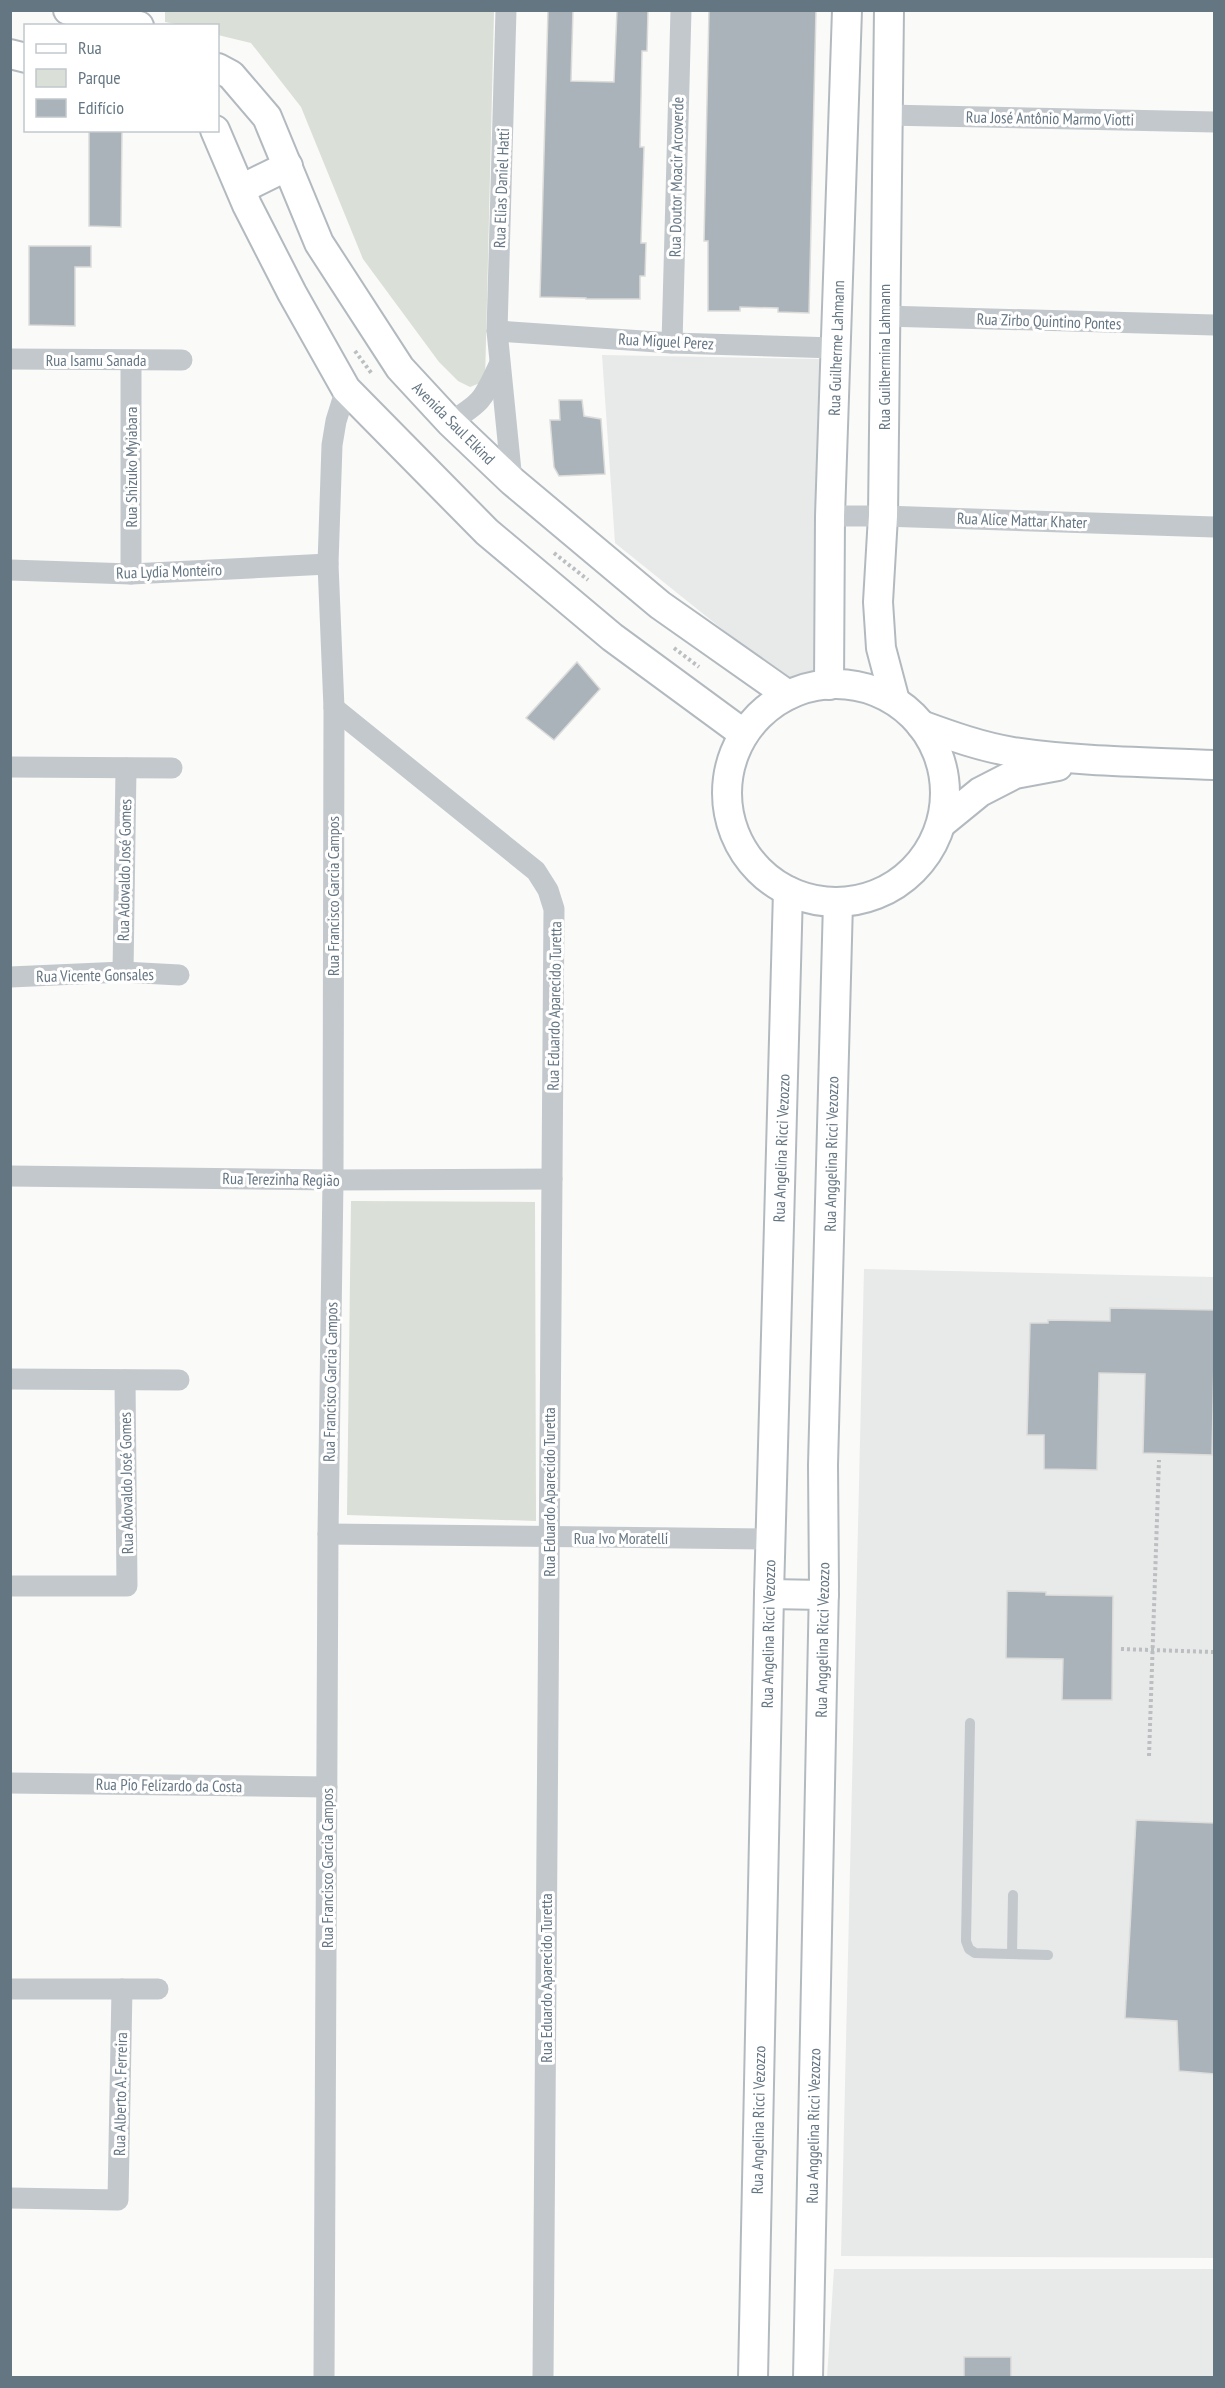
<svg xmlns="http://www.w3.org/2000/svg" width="1225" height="2388" viewBox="0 0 1225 2388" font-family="'PT Sans Narrow',sans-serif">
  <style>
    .built { fill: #e8e9e9 }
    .green { fill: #dadfd7 }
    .building { fill: #aab3b9; stroke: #dcdcda; stroke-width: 1.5 }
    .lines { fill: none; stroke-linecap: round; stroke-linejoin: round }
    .secondary-casing { stroke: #b3babf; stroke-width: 32 }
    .path { stroke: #bbbfc2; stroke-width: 4; stroke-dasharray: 3 3; stroke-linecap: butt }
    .lane { stroke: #c3c8cc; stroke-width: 10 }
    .street { stroke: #c3c8cc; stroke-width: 21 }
    .secondary { stroke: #fff; stroke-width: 28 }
    .labels { text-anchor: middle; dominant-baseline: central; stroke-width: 6; stroke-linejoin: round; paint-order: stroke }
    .street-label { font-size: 16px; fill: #657683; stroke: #fff }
  </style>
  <rect width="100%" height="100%" fill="#fafaf8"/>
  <g class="built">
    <path d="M602 355 821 359 819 679 788 682 615 543Z"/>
    <path d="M864 1269 1214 1277V2258L841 2256Z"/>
    <path d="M834 2269H1214V2377L827 2378Z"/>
  </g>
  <g class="green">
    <path d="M165 11H494L485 381 470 387 458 381 439 362 363 259 301 107 251 43 218 35V26L181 25 165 22Z"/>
    <path d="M351 1201 535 1202 536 1521 347 1515Z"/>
  </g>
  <g class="building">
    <path d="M548 10H573L571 81 614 82 617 10H648L647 51H642L640 147H644L641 243H646L645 276H640V299H586V298L540 297Z"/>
    <path d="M709 10H816L809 313 778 312V308L740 307V311H708V241H704Z"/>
    <path d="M89 130H122L121 227 89 226Z"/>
    <path d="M29 246H91V267H75V326L29 325Z"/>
    <path d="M559 400H582L584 416 601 419 605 474 559 476 554 467 550 420H560Z"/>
    <path d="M577 662 600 689 554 740 526 718Z"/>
    <path d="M1110 1308 1215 1310 1212 1455 1143 1453 1145 1374 1099 1373 1097 1470 1044 1469V1435H1027L1030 1323H1048V1320L1110 1321Z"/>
    <path d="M1007 1591 1046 1592V1595L1113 1596 1112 1700H1062L1063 1659 1006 1658Z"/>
    <path d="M1136 1820 1215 1823V2074L1179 2071 1177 2021 1125 2018Z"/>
    <rect x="964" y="2357" width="47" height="21"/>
  </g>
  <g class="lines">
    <defs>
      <g id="secondary">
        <path d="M68 10 139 26"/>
        <path d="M889 10 883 516 878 602 881 648 895 701"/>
        <path d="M10 54 26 58"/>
        <path d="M218 68 231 75 267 117 319 243 400 368 450 422 512 481 660 605 788 695"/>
        <path d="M215 130 247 205 292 293 346 389 487 532 612 637 744 734"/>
        <path d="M241 189 288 166"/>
        <circle cx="836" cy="793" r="109"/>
        <path d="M829 685 830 516 847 10"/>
        <path d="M921 725C951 736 982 747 1013 752 1080 762 1148 762 1214 765"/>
        <path d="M942 823 980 792 1015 774 1058 766"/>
        <path d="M769 1594 824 1595"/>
        <path d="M753 2378 769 1594 788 891"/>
        <path d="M808 2378 824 1586 823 1465 838 902"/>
      </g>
    </defs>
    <use href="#secondary" class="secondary-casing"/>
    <g class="path">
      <path d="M355 351 372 374"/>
      <path d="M554 553 588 580"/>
      <path d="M674 648 699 667"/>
      <path d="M1121 1649 1213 1652"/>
      <path d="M1149 1756 1159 1460"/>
    </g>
    <g class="lane">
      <path d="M970 1723 966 1941 969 1949 975 1953 1048 1955"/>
      <path d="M1012 1954 1013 1895"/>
    </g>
    <g class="street">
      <path d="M506 10 497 331 512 481"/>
      <path d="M886 115 1214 122"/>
      <path d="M884 316 1214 325"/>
      <path d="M497 331 672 343 835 348"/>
      <path d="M672 343 681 10"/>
      <path d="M10 359 182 360"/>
      <path d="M131 361V574"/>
      <path d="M450 422C483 402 483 399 499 365"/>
      <path d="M830 516H883L1214 527"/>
      <path d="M10 570 131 574 328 564"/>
      <path d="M334 708 536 871 548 890 554 909 543 2378"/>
      <path d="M10 767 172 768"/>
      <path d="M123 972 126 768"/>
      <path d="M10 977 123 972 179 975"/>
      <path d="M10 1176 333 1180 552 1179"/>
      <path d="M10 1379 179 1380"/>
      <path d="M328 1534 770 1539"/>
      <path d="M10 1586H127L125 1380"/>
      <path d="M10 1783 327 1787"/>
      <path d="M10 1989H158"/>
      <path d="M10 2198 118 2200 122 1989"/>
      <path d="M324 2378 328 1534 333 1180 334 708 328 564 332 445 336 421 346 389"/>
    </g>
    <use href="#secondary" class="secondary"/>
  </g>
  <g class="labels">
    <g class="street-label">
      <text transform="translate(1050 118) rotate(1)">Rua José Antônio Marmo Viotti</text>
      <text transform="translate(676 177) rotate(-89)">Rua Doutor Moacir Arcoverde</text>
      <text transform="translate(501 188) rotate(-88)">Rua Elias Daniel Hatti</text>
      <text transform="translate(1049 321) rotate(2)">Rua Zirbo Quintino Pontes</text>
      <text transform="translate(666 341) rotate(3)">Rua Miguel Perez</text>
      <text transform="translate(836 348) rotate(-88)">Rua Guilherme Lahmann</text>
      <text transform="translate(884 357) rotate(-90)">Rua Guilhermina Lahmann</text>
      <text x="96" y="360">Rua Isamu Sanada</text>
      <text transform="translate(454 423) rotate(45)">Avenida Saul Elkind</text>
      <text transform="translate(131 467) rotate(-90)">Rua Shizuko Myiabara</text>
      <text transform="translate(1022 520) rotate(2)">Rua Alice Mattar Khater</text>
      <text transform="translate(169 571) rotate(-2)">Rua Lydia Monteiro</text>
      <text transform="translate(124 870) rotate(-89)">Rua Adovaldo José Gomes</text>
      <text transform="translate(333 896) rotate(-90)">Rua Francisco Garcia Campos</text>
      <text transform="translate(95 975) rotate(-1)">Rua Vicente Gonsales</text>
      <text transform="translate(554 1006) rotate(-89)">Rua Eduardo Aparecido Turetta</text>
      <text transform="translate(781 1148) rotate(-88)">Rua Angelina Ricci Vezozzo</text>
      <text transform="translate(831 1154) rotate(-89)">Rua Anggelina Ricci Vezozzo</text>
      <text transform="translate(281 1179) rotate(1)">Rua Terezinha Região</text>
      <text transform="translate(330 1382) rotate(-89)">Rua Francisco Garcia Campos</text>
      <text transform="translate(126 1483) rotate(-91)">Rua Adovaldo José Gomes</text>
      <text transform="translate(549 1492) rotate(-90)">Rua Eduardo Aparecido Turetta</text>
      <text x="621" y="1538">Rua Ivo Moratelli</text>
      <text transform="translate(768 1634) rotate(-89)">Rua Angelina Ricci Vezozzo</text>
      <text transform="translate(822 1640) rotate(-89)">Rua Anggelina Ricci Vezozzo</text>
      <text transform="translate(169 1785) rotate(1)">Rua Pio Felizardo da Costa</text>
      <text transform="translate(327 1868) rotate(-90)">Rua Francisco Garcia Campos</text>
      <text transform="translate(546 1978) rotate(-90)">Rua Eduardo Aparecido Turetta</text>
      <text transform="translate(120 2094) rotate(-89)">Rua Alberto A. Ferreira</text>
      <text transform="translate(758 2120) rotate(-89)">Rua Angelina Ricci Vezozzo</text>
      <text transform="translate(813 2126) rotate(-89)">Rua Anggelina Ricci Vezozzo</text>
    </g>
  </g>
  <rect width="1225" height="2388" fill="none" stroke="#657683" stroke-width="24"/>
  <rect x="24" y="24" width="195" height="108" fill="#ffffff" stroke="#c1c8cd" stroke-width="1.5"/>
  <rect x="36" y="44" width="30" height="9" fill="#ffffff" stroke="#c1c8cd" stroke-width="1.5"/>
  <text x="78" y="54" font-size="18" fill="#657683">Rua</text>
  <rect x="36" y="69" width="30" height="18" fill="#dadfd7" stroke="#c1c8cd" stroke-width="1.5"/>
  <text x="78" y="84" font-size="18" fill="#657683">Parque</text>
  <rect x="36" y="99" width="30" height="18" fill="#aab3b9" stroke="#c1c8cd" stroke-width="1.5"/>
  <text x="78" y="114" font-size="18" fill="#657683">Edifício</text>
</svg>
